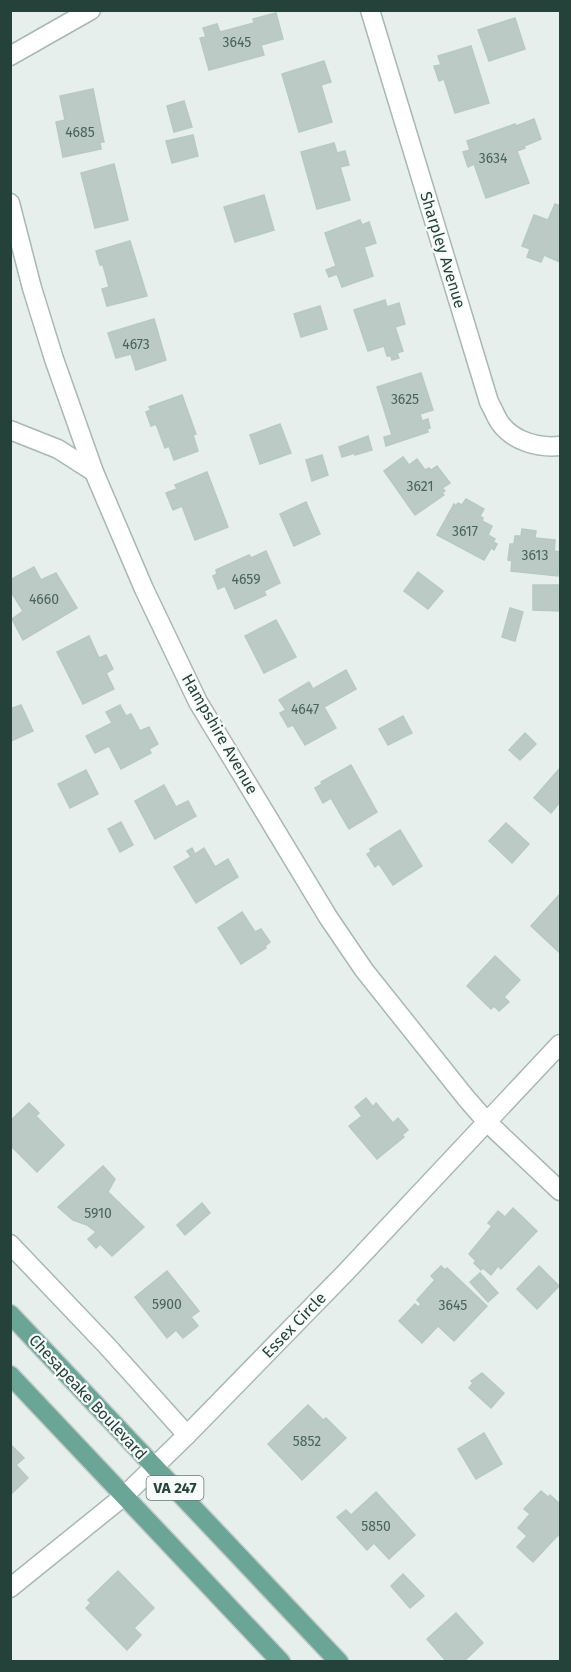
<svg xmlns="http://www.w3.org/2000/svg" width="571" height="1672" viewBox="0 0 571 1672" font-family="'Fira Sans',sans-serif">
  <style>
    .building { fill: #bbcac4; stroke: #b8c9c2; stroke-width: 1.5 }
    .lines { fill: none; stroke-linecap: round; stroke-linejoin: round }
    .street-casing { stroke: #a8b8b2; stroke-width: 21 }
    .primary-casing { stroke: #c2cac8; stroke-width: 21 }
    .street { stroke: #fff; stroke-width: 18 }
    .primary { stroke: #6aa596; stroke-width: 18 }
    .labels { text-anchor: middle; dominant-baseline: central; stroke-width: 4.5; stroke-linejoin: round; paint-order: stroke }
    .number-label { font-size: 14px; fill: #4a645c }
    .shield { fill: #f7fbf9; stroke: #637a73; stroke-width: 1.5 }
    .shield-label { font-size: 15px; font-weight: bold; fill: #24423a }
    .street-label { font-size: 16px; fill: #24423a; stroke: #f7fbf9 }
  </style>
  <rect width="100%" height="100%" fill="#e6efeb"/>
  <g class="building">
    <path d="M276 13 283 39 261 45 264 55 209 70 200 38 206 37 203 28 217 24 220 32 254 23 253 19Z"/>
    <path d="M515 18 525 49 489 61 478 30Z"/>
    <path d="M471 46 489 103 455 113 444 79 439 81 434 66 441 65 438 56Z"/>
    <path d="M324 61 331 82 321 85 332 122 299 132 282 74Z"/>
    <path d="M93 89 104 142H100L101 149 63 157 56 122 65 120 60 96Z"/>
    <path d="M184 101 192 127 174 132 167 106Z"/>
    <path d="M534 119 541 139 524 146 525 148 517 151 529 183 486 198 474 164 468 167 463 152 470 150 467 141 515 124 516 126Z"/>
    <path d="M193 135 198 156 172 163 166 141Z"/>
    <path d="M334 143 337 153 345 151 349 165 340 167 350 200 317 209 301 152Z"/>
    <path d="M114 164 128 220 95 228 81 173Z"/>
    <path d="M264 195 274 230 235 242 224 207Z"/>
    <path d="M555 204 560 206V262L544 255 541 262 527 257 530 249 522 246 534 215 548 220Z"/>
    <path d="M360 220 362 225 369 222 376 243 364 247 373 276 342 287 337 274 329 277 326 270 336 266 325 233Z"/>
    <path d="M130 241 147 296 107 306 102 289 109 287 103 265H100L96 251Z"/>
    <path d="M385 300 387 307 399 303 405 324 395 327 403 351 397 353 399 358 392 360 391 356H387L384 346 368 351 354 310Z"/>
    <path d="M320 306 327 329 301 337 294 314Z"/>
    <path d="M154 319 166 360 136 370 131 354 116 358 108 333Z"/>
    <path d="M421 373 433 410 420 414 422 421 428 419 430 428 427 429 428 432 386 446 384 437 392 435 377 387Z"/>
    <path d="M182 395 196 434 193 435 198 451 174 460 169 446 165 448 156 424 151 426 146 412 151 410 149 407Z"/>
    <path d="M280 424 291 453 260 464 250 435Z"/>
    <path d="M368 436 372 450 355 455V453L342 457 339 447Z"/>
    <path d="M322 455 328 475 312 481 306 460Z"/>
    <path d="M403 457 409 465 417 459 425 470 429 468 431 470 437 466 450 483 442 488 445 491 442 493 444 495 415 515 384 471Z"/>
    <path d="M207 472 228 527 195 540 182 506 173 510 166 493 177 489 175 485Z"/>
    <path d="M466 499 484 509 480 516 483 518 482 521 492 526 488 535 495 539 493 542 497 544 494 550 491 548 484 560 437 535 454 504 456 506 458 503 462 505Z"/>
    <path d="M306 502 320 534 294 546 280 514Z"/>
    <path d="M522 529 536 531 535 538 555 540 554 551 560 552 558 576 511 571 512 561 508 560 510 544H514L515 536H521Z"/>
    <path d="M266 551 280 583 264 591 266 595 235 609 225 586 218 589 213 576 217 574 216 570 249 555 251 558Z"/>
    <path d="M34 567 41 580 56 573 77 608 23 640 12 619 23 611 10 590V580Z"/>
    <path d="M418 572 443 591 428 609 404 591Z"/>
    <path d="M533 585H560V611L533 610Z"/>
    <path d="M510 608 523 612 515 641 502 637Z"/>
    <path d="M276 620 296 657 264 673 245 636Z"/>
    <path d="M89 636 99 658 106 655 113 669 106 673 114 689 83 704 57 652Z"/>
    <path d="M346 670 356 689 324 707 336 728 305 745 293 725 288 727 280 713 286 710 279 700 309 682 313 689Z"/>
    <path d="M21 705 33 731 11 741 10 709Z"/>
    <path d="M120 705 126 716 131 714 140 731 149 727 158 744 149 749 151 753 121 769 109 746 95 753 86 736 112 723 106 712Z"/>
    <path d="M403 716 412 733 388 745 379 729Z"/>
    <path d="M525 733 536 744 520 760 509 750Z"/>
    <path d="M351 765 377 812 349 829 331 798 323 803 315 788 322 784 321 782Z"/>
    <path d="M560 768V802L551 813 534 798Z"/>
    <path d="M86 770 98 794 70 808 58 784Z"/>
    <path d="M164 785 176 807 188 801 196 816 155 839 135 801Z"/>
    <path d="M121 822 133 845 120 852 108 829Z"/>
    <path d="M506 823 529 844 512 863 489 841Z"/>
    <path d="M400 830 422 866 393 885 379 864 375 867 367 854 371 852 370 849Z"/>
    <path d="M192 848 195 854 204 848 215 867 228 859 238 877 196 903 174 867 191 857 187 851Z"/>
    <path d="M560 894V953L531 926Z"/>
    <path d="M242 912 255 932 261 929 270 942 265 946 266 948 241 964 218 928Z"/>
    <path d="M495 956 520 980 504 997 509 1002 499 1011 494 1006 491 1009 467 986Z"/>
    <path d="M366 1098 373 1107 376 1103 393 1123 398 1118 408 1130 402 1135 404 1137 377 1159 349 1126 362 1116 355 1107Z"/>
    <path d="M29 1103 39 1113 36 1116 64 1145 37 1172 10 1145V1121Z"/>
    <path d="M103 1166 115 1179 108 1192 144 1227 112 1256 100 1244 96 1248 88 1239 96 1232 87 1225 73 1220 58 1207Z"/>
    <path d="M202 1203 210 1213 185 1235 177 1225Z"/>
    <path d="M513 1208 537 1231 501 1269 498 1266 491 1275 483 1268 481 1270 474 1263 476 1261 469 1254 492 1226 488 1223 498 1211 505 1217Z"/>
    <path d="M441 1266 445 1270 447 1268 487 1306 454 1341 438 1326 422 1343 399 1321 415 1304 418 1307 421 1304 417 1300 435 1280 431 1276Z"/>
    <path d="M539 1266 559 1286 537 1309 517 1289Z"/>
    <path d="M167 1271 199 1311 191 1317 198 1326 183 1338 176 1330 167 1338 135 1297Z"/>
    <path d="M480 1273 498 1293 488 1302 470 1282Z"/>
    <path d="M482 1373 504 1393 491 1408 469 1388 473 1383 471 1381Z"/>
    <path d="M308 1405 323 1420 326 1418 346 1438 302 1480 268 1444Z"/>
    <path d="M484 1433 502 1464 476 1479 458 1449Z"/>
    <path d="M10 1444 24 1458 16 1465 28 1478 10 1495Z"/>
    <path d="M541 1491 548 1497 550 1495 560 1504V1537L558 1535 533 1562 517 1547 527 1536 518 1528 530 1514 524 1509Z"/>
    <path d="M376 1492 415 1535 389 1559 374 1543 367 1550 337 1517 346 1510 351 1515Z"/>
    <path d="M118 1571 154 1608 134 1628 141 1635 127 1650 86 1608 91 1603 88 1600Z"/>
    <path d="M403 1574 424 1596 410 1608 391 1586Z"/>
    <path d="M456 1613 483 1643 463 1662H447L427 1639Z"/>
  </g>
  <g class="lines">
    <defs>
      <g id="street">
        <path d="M370 10 489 402C493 409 496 417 500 423 514 442 539 448 560 446"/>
        <path d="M10 56 91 10"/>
        <path d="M10 203 32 288 54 359 94 472 144 589 198 702 328 917 364 970 466 1098 487 1122 560 1191"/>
        <path d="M10 430 58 449 94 472"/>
        <path d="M10 1244 108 1347 187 1435"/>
        <path d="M10 1588 124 1496 187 1435 346 1272 560 1044"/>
      </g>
      <g id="primary">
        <path d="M10 1314 339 1662"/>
        <path d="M10 1375 281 1662"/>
      </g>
    </defs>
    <use href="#street" class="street-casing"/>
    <use href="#primary" class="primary-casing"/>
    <use href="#street" class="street"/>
    <use href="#primary" class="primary"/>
  </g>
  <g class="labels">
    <g class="number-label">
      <text x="237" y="42">3645</text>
      <text x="80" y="132">4685</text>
      <text x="493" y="158">3634</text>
      <text x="136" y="344">4673</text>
      <text x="405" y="399">3625</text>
      <text x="420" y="486">3621</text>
      <text x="465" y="531">3617</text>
      <text x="535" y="555">3613</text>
      <text x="246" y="579">4659</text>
      <text x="44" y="599">4660</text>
      <text x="305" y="709">4647</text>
      <text x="98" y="1213">5910</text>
      <text x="167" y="1304">5900</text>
      <text x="453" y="1305">3645</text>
      <text x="307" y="1441">5852</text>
      <text x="376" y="1526">5850</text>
    </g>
    <rect class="shield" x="146.5" y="1476" width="57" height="24" rx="4.5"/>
    <g class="shield-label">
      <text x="175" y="1488">VA 247</text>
    </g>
    <g class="street-label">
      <text transform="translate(443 250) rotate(73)">Sharpley Avenue</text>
      <text transform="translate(220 734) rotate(60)">Hampshire Avenue</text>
      <text transform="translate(294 1325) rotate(-46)">Essex Circle</text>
      <text transform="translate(88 1397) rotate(47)">Chesapeake Boulevard</text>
    </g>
  </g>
  <rect width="571" height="1672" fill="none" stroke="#24423a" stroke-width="24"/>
</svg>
